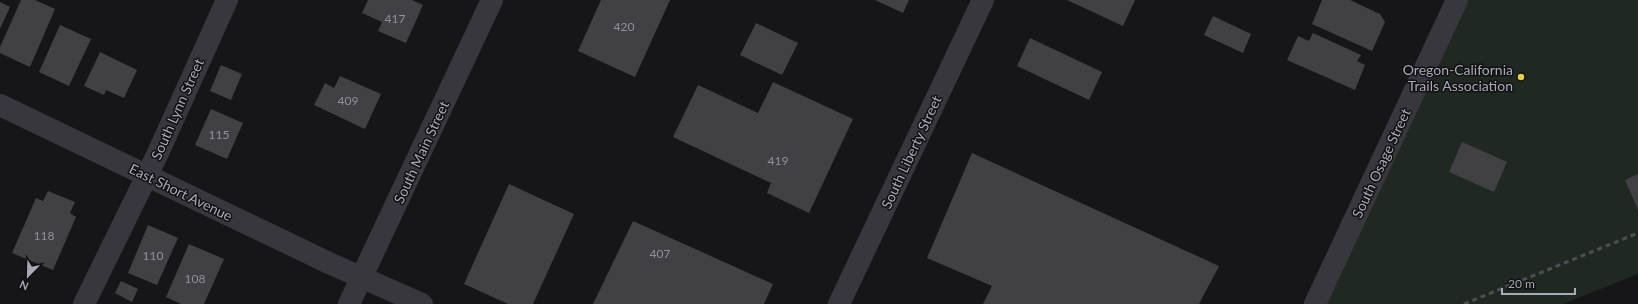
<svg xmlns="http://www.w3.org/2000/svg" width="1638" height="304" viewBox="0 0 1638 304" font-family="Lato,sans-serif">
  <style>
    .green { fill: #202822 }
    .building { fill: #414045 }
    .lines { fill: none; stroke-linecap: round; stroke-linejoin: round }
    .minor { stroke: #37373d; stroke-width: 22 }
    .rail { stroke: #4e4f55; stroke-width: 3; stroke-dasharray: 5 4; stroke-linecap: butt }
    .poi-dot { fill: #e9ce3d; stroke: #111113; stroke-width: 1.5 }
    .labels { text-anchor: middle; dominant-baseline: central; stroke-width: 3; stroke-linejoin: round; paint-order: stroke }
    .number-label { font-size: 12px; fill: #8f909a }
    .poi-label { font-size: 14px; fill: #a9aab7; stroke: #111113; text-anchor: end }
    .street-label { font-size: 14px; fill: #a9aab7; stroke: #111113 }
  </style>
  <rect width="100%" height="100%" fill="#161618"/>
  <path class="green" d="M1457 0H1638V274L1563 304H1315Z"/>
  <g class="building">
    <path d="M21 0H35L55 9 30 67 0 53V47Z"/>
    <path d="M368 0H412L423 5 406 43 378 31 382 22 362 13Z"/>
    <path d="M601 0H670L635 77 578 51Z"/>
    <path d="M875 0H909L903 13Z"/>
    <path d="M1067 0H1135L1123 26Z"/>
    <path d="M1322 0H1350L1380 14 1385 22 1372 51 1312 24Z"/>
    <path d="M0 2 10 7 0 29Z"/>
    <path d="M1213 16 1251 34 1243 53 1204 35Z"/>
    <path d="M756 23 798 43 782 75 740 55Z"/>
    <path d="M60 25 91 39 69 86 39 72Z"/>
    <path d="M1313 33 1361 55 1357 61 1365 65 1355 90 1287 60 1298 36 1309 41Z"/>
    <path d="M1030 38 1102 72 1089 100 1017 66Z"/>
    <path d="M100 52 137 70 124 98 106 90 104 95 84 86Z"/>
    <path d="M221 65 242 74 231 100 210 91Z"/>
    <path d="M340 76 381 94 365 129 314 105 325 83 334 88Z"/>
    <path d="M773 82 853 119 809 213 767 193 771 183 673 137 698 85 758 113Z"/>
    <path d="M211 109 243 123 227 159 195 145Z"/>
    <path d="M1462 142 1507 162 1494 192 1449 172Z"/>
    <path d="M972 153 1219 266 1199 304H983L992 286 927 258Z"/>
    <path d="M1638 174V210L1625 180Z"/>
    <path d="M509 184 574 214 533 304H508L464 284Z"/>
    <path d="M48 191 75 202 70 213 76 217 53 270 12 253 36 198 43 201Z"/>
    <path d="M633 221 773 284 764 304H593Z"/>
    <path d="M148 225 178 238 157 285 128 273Z"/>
    <path d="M189 244 224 259 204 304H181L166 297Z"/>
    <path d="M121 281 138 289 132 302 115 293Z"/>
  </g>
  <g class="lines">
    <g class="minor">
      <path d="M0 105 331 264 422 304"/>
      <path d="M84 304 158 153 227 0"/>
      <path d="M349 304 492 0"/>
      <path d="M839 304 983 0"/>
      <path d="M1315 304 1457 0"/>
    </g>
    <path class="rail" d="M1464 304 1638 233"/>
  </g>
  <circle class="poi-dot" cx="1521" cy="77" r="4"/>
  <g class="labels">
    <g class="number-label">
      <text x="395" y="18">417</text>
      <text x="624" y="26">420</text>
      <text x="348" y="100">409</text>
      <text x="219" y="134">115</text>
      <text x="778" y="160">419</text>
      <text x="44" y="235">118</text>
      <text x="660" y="253">407</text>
      <text x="153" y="255">110</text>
      <text x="195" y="278">108</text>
    </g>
    <g class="poi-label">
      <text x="1513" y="69">Oregon-California<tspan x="1513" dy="16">Trails Association</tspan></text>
    </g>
    <g class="street-label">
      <text transform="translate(177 109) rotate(-66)">South Lynn Street</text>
      <text transform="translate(421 152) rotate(-65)">South Main Street</text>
      <text transform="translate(911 152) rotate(-65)">South Liberty Street</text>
      <text transform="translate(1381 163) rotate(-65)">South Osage Street</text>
      <text transform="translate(181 192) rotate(26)">East Short Avenue</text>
    </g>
  </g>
  <g transform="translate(28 276) rotate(203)" stroke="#111113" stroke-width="3" paint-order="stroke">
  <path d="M0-3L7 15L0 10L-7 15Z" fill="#a9aab7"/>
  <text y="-6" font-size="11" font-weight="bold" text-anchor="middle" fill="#a9aab7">N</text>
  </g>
  <path d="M1502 288v6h73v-6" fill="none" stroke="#a9aab7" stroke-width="2"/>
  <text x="1508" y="288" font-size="12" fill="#a9aab7" stroke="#111113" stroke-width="3" paint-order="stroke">20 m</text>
</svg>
